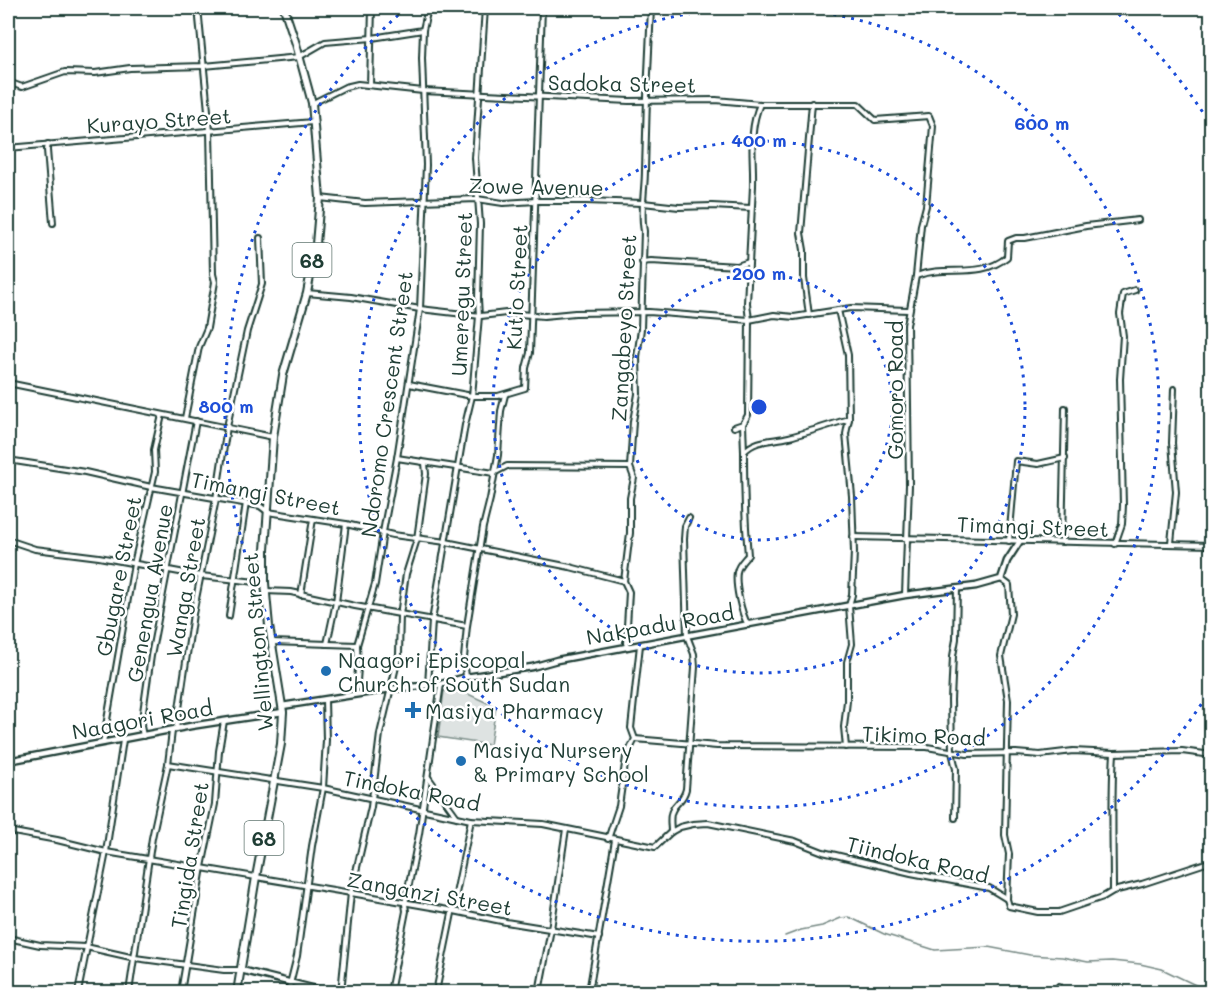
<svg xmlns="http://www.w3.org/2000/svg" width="1219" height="1000" viewBox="0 0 1219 1000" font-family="Mali,sans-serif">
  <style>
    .green { fill: #dee3e2; stroke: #7e908b; stroke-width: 1.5 }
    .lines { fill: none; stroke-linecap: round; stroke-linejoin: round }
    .stream { stroke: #758883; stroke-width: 1.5 }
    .minor-casing { stroke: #1f3d34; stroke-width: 8 }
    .tertiary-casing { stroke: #1f3d34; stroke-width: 9 }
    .primary-casing { stroke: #1f3d34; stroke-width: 10 }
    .minor { stroke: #fff; stroke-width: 4 }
    .tertiary { stroke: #fff; stroke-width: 4.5 }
    .primary { stroke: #fff; stroke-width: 6 }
    .ring { fill: none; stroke: #1d4ed8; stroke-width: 3; stroke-dasharray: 3 6 }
    .poi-dot { fill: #1f6fb2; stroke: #fff; stroke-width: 2 }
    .labels { text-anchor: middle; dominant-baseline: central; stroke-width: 5; stroke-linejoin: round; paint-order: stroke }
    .shield { fill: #fff; stroke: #627771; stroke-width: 1.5 }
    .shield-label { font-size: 20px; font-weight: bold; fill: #1f3d34 }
    .street-label { font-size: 21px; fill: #1f3d34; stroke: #fff }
    .poi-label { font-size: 21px; fill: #1f3d34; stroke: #fff; text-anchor: start }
    .centre { fill: #1d4ed8; stroke: #fff; stroke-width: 3 }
    .ring-label { font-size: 18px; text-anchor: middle; font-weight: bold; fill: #1d4ed8; stroke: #fff; stroke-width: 5; stroke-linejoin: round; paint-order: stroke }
  </style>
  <rect width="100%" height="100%" fill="#fff"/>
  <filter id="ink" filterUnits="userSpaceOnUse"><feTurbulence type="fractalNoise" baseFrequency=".0167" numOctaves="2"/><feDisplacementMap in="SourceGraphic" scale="12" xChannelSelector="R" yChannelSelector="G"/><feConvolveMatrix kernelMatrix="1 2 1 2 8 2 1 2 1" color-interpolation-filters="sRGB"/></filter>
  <g filter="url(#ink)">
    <path class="green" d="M444 691 466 693 496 707 490 745 438 737Z"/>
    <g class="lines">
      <path class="stream" d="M785 936 801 930 822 926 841 918 849 917 884 934 935 950 988 947 1030 955 1062 957 1088 962 1112 961 1140 964 1162 969 1210 992"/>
      <defs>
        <g id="minor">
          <path d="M8 82 22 87 65 72 95 73 130 68 204 66 299 57 325 42 372 38 423 30"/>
          <path d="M370 85 372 8"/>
          <path d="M313 103 345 87 358 84 423 91 629 101 716 100 760 104H858L875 120 929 116 933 126 926 206 921 225 916 276 907 325 909 485 905 595"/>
          <path d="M48 144 47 150 53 223"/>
          <path d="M8 148 313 122"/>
          <path d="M320 198 365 203 477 199 503 203 536 201H586L643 203 679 207 712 206 751 208"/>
          <path d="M642 262 651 261 737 266 749 262"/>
          <path d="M916 276C947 264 979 280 1007 257L1008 241 1016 238H1025L1086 226 1138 220"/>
          <path d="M307 293 351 297 420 309 481 316 506 313 544 316 575 313 649 312 749 320 774 315 794 317 851 308 908 310"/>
          <path d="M838 310 848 355 849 419"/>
          <path d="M809 315 804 278V250L801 233 812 103"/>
          <path d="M8 383 273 437"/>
          <path d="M409 384 472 396H498L525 388 526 368 530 353 542 8"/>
          <path d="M185 418 199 347 207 328 215 282 213 274 210 131 198 8"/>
          <path d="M743 424 744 452C755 439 773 441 789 437 809 432 829 425 849 419L846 434 852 496 854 552 852 595 849 606 852 644 847 662V701L844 727 846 747"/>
          <path d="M734 427 743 424 748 415 749 320 747 303C749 264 751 225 753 186 754 158 748 131 760 104"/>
          <path d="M744 452C744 486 745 521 748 555 744 560 738 565 737 572 735 585 741 613 748 625"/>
          <path d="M397 458 494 473 507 466 630 467"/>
          <path d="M8 460 85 472 151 487 260 506 268 512 346 524 393 535 446 542 570 567 624 581"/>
          <path d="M853 537 1212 545"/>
          <path d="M8 540 35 549 99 557 201 576 265 583"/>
          <path d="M1009 541 1016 461 1038 464 1065 458"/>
          <path d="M1062 542 1065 408"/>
          <path d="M1171 543 1176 492 1172 443 1174 389"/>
          <path d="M1115 544 1122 524 1123 505 1120 379 1123 336 1120 314 1123 294 1135 290"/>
          <path d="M1001 579 1009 585 1011 614 1001 656 1008 700 1005 835 1009 854 1007 899"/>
          <path d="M265 591 291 592 355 606 467 626"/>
          <path d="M301 595 313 519"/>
          <path d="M229 616 246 503"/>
          <path d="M272 642 357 645"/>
          <path d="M327 644 336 602 346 524"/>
          <path d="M628 647 626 643 629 592 624 581 630 533V498L634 478 630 467 633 421 638 394 637 357 641 329 644 231C640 211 645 191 645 170 646 116 648 62 651 8"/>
          <path d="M466 677 464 658 467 626 483 527 490 499 498 455 501 411 505 395"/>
          <path d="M428 685 432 621 465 425 472 396 479 316 478 299 480 224 475 158 485 8"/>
          <path d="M356 694 358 668 357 645 375 584 383 532 397 458 420 309 426 165 422 58 423 30 428 8"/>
          <path d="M176 729 193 614 216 499 227 427 247 331 262 284 260 238"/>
          <path d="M143 736 141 726 151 656 196 421"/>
          <path d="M635 739 717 746 927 747 967 754 1016 753 1040 755 1073 751 1114 753 1182 751 1212 755"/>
          <path d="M103 743 134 564 155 472 154 450 162 415"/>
          <path d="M168 764 323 788 471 820 543 824 655 847 671 832 680 827 693 824 708 823 795 841 823 852 911 873 989 888 1007 899 1009 906 1038 912H1059L1103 897 1113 891 1142 884 1212 861"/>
          <path d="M428 777 457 817"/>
          <path d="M955 818 956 769 952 752 951 700 953 656 956 639 957 588"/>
          <path d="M8 831 57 840 106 852 351 893 454 911 506 922 599 937"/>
          <path d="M671 832C671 825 669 817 672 811 676 801 683 802 686 789L695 667 694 654 687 636 684 539 685 526 689 518"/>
          <path d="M608 839 619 806 626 757 635 739 631 728 640 645"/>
          <path d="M1113 890C1113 844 1111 799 1114 753"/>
          <path d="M8 938 40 945 86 947 135 958 224 970H240"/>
          <path d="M78 992 106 852 123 740"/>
          <path d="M129 992 152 838 168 764 172 731"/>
          <path d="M181 992 202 867 215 804 219 751 224 721"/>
          <path d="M288 992 297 956 312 846 323 788 326 740 325 700"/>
          <path d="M341 992 351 893 371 807 380 734 399 654 400 615 406 574 417 539 426 474 425 463"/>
          <path d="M390 992 406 911 405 904 419 834 441 684"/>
          <path d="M436 992 471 820"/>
          <path d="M539 992 551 929 566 829"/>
          <path d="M589 992 615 840"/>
          <path d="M1059 992V986"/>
        </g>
        <g id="tertiary">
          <path d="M282 706 391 689 441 684 466 677 532 667 557 660 905 595 976 586 1001 579 1007 561 1020 541"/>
          <path d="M8 761 191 726 283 712"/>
          <path d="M241 970 328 992"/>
        </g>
        <path id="primary" d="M237 992 256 877 281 744 283 712 269 626 265 583V550L273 437 283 375 307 293 316 244 320 198 312 103 296 44 284 8"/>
      </defs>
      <use href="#minor" class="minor-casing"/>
      <use href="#tertiary" class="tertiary-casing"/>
      <use href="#primary" class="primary-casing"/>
      <use href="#minor" class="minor"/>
      <use href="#tertiary" class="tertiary"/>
      <use href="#primary" class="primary"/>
    </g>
  </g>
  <g class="ring">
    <circle cx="759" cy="407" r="133"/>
    <circle cx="759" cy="407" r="266"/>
    <path d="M780 8A400 400 0 1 1 738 8"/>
    <path d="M1211 689A533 533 0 1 1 406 8M1112 8A533 533 0 0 1 1211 125"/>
  </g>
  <g class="poi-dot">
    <circle cx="326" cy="671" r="6"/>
    <path d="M410 701h6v6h6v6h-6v6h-6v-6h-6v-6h6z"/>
    <circle cx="461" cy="761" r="6"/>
  </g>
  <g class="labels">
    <g class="shield">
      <rect x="292.5" y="243" width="39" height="34" rx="4.5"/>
      <rect x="244.5" y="821" width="39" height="34" rx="4.5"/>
    </g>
    <g class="shield-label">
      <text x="312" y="260">68</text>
      <text x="264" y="838">68</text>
    </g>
    <g class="street-label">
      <text transform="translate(622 83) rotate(1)">Sadoka Street</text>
      <text transform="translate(159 120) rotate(-4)">Kurayo Street</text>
      <text transform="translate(536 186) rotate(1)">Zowe Avenue</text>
      <text transform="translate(516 287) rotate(-87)">Kutio Street</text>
      <text transform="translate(461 294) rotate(-88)">Umeregu Street</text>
      <text transform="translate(623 328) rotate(-87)">Zangabeyo Street</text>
      <text transform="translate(894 390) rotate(-90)">Gomoro Road</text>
      <text transform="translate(386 404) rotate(-82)">Ndoromo Crescent Street</text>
      <text transform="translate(266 493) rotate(11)">Timangi Street</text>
      <text transform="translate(1033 526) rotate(2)">Timangi Street</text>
      <text transform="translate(118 576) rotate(-79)">Gbugare Street</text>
      <text transform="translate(185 587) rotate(-80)">Wanga Street</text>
      <text transform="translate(149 593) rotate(-80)">Genengua Avenue</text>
      <text transform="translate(660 624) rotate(-10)">Nakpadu Road</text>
      <text transform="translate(257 642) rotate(-95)">Wellington Street</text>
      <text transform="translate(142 719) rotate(-10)">Naagori Road</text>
      <text transform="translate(924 735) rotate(2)">Tikimo Road</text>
      <text transform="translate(412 790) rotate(11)">Tindoka Road</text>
      <text transform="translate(189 855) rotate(-81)">Tingida Street</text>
      <text transform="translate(918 859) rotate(13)">Tiindoka Road</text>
      <text transform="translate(430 893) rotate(10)">Zanganzi Street</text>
    </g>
    <g class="poi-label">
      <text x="338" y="659">Naagori Episcopal<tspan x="338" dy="24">Church of South Sudan</tspan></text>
      <text x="425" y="710">Masiya Pharmacy</text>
      <text x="473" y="749">Masiya Nursery<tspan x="473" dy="24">&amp; Primary School</tspan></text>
    </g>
  </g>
  <circle cx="759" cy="407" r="9" class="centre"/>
  <g class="ring-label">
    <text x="1042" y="130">600 m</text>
    <text x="759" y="147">400 m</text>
    <text x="759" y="280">200 m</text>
    <text x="226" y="413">800 m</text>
  </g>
  <rect width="1219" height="1000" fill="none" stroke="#fff" stroke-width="30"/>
  <rect x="15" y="15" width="1189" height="970" fill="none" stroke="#1f3d34" stroke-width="2" filter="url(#ink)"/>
</svg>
